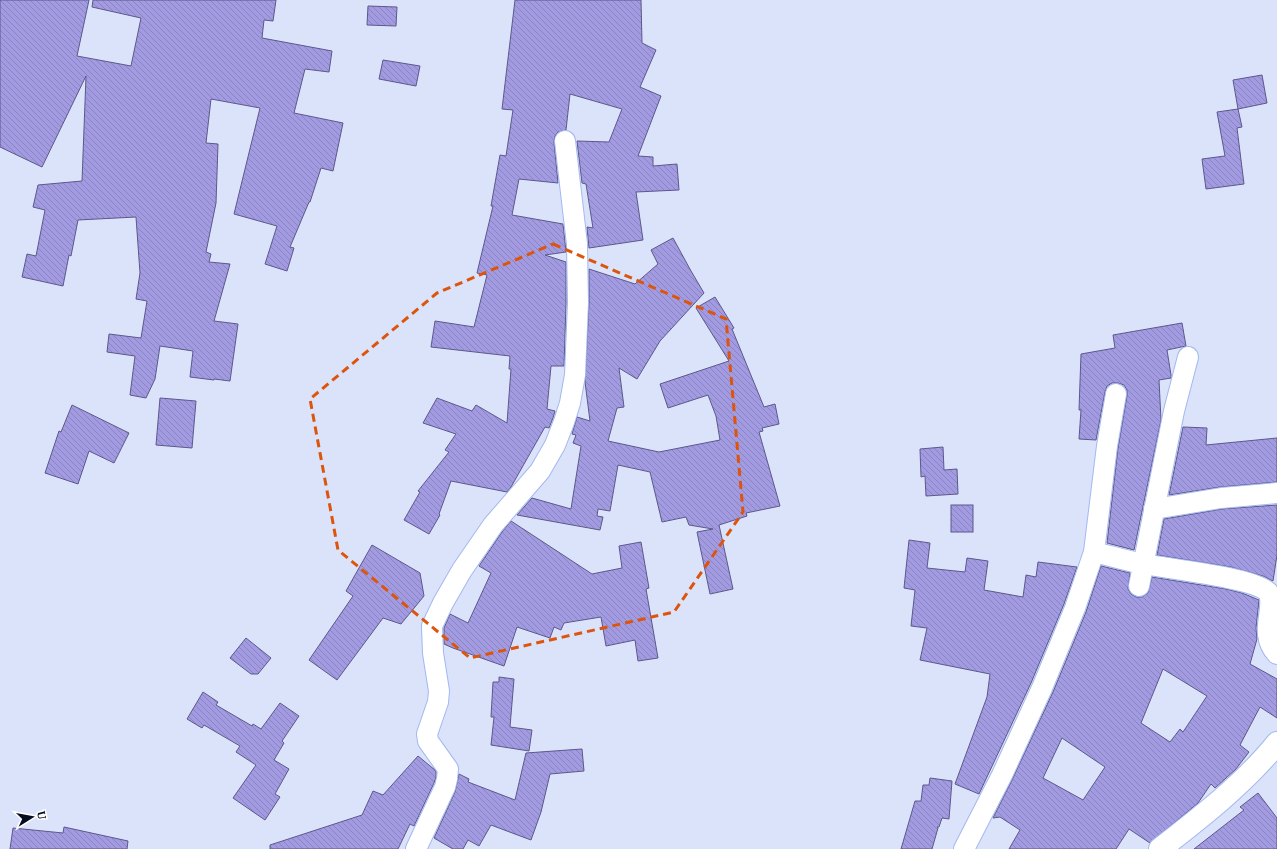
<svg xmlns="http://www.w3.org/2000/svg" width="1277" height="849" viewBox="0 0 1277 849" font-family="'IBM Plex Serif',serif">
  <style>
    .building { fill: url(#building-back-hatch); stroke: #5d578b; fill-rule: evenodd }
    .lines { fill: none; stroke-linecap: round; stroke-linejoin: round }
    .street-casing { stroke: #a3b8ef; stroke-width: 22 }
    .secondary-casing { stroke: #a3b8ef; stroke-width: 24 }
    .street { stroke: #fff; stroke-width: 20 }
    .secondary { stroke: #fff; stroke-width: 22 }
    .marked { fill: none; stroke: #dd550d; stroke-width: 3; stroke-dasharray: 8 5; stroke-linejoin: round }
  </style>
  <defs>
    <pattern id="building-back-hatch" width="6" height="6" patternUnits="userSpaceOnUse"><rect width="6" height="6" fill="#a29be1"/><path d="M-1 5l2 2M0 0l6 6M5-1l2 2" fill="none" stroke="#8a84c1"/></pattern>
  </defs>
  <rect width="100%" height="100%" fill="#dae3fa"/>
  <g class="building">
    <path d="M0 0H89L77 56 131 66 141 18 92 7 93 0H276L273 21 264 20 262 38 332 51 329 72 305 69 294 113 343 123 333 171 321 168 310 202H309L290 247 294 248 287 271 265 264 277 226 234 214 260 108 211 99 206 143 218 144 216 203 206 252 211 254 209 262 230 264 214 321 238 324 230 381 214 379V380L190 377 193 351 160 346 155 379 146 398 130 395 135 356 107 352 109 334 141 338 147 301 136 299 140 273 136 217 78 220 71 256 69 255 63 286 22 277 27 254 36 256 45 210 33 207 38 185 82 181 86 76 42 167 0 147Z"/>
    <path d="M515 0H641L642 43 656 50 640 87 661 96 638 156 653 157V166L677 164 679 190 636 192 643 240 589 248 587 227 593 228 586 184 582 183 577 141 609 142 622 109 570 94 566 130 558 132 555 136 554 142 558 183 519 179 512 215 563 224 566 252 545 255 566 262V303L564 366H551L547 409 555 411 553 418 549 428 545 427 511 487 507 492 451 481 439 514 440 515 429 534 404 520 420 492 418 491 449 452 445 450 456 434 423 423 437 398 472 411 476 405 507 423 511 369H509L510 356 431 347 435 321 474 327 487 275 477 273 493 206H491L500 155 506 156 513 110 502 109Z"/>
    <path d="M368 6 397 7 396 26 367 25Z"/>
    <path d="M383 60 420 66 416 86 379 79Z"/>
    <path d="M1262 75 1267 103 1238 109 1233 80Z"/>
    <path d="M1238 109 1242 127 1237 128 1244 184 1206 189 1202 159 1225 156 1217 112Z"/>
    <path d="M673 238 691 271 704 293 660 341 637 379 619 368 624 407 617 408 608 441 659 452 720 440 716 416 708 395 668 408 660 384 729 361 696 308 715 297 734 328 732 329 764 407 775 404 779 424 762 428 763 431 759 432 780 506 746 513 747 516 719 525 733 589 710 594 697 532 713 529 689 525 686 517 662 522 650 472 618 465 610 511 598 509 597 516 603 517 600 530 517 515 532 498 571 509 581 446 573 443 576 435 572 434 577 417 590 421 585 382 589 303V269L635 284 658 264 651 250Z"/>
    <path d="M1182 323 1186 346 1167 350 1171 375V378L1159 380 1161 420 1134 550 1107 543 1118 448 1127 396V390L1124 385 1118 383H1112L1107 386 1105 392 1096 440 1079 439 1081 410H1079L1081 354 1115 348 1113 335Z"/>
    <path d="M160 398 196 401 192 448 156 445Z"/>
    <path d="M72 405 129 433 114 463 89 451 78 484 45 473 59 431 61 432Z"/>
    <path d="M1183 427 1207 428 1206 445 1277 438V482L1220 487 1169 495Z"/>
    <path d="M943 447 944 470 957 469 958 494 926 496 925 476 921 477 920 449Z"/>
    <rect x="951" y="505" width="22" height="27"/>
    <path d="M1277 505V555L1273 581 1263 576 1231 567 1157 555 1164 519 1222 509Z"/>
    <path d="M511 521 592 574 622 568 619 546 641 542 649 588 646 589 658 658 638 661 635 640 606 646 601 617 564 623 561 630 554 627 550 638 517 627 504 666 453 648 444 644V628L450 614 468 623 491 573 479 566 502 532Z"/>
    <path d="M909 540 930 543 927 568 965 572 967 558 988 561 984 590 1023 597 1026 575 1036 577 1038 562 1077 567 1064 604 1031 683 979 794 955 784 987 697 990 674 920 660 927 628 911 626 915 590 904 588Z"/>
    <path d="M372 545 420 573 424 596 401 624 383 618 337 680 309 660 353 596 346 591Z"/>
    <path d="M1101 566 1130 573 1128 589 1131 594 1136 597H1142L1148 593 1152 577 1226 589 1242 593 1259 600 1256 628 1257 639 1250 664 1277 679V718L1260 707 1240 745 1249 752 1236 769 1215 788 1211 784 1198 803 1150 843 1129 829 1116 849H1009L1020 830 1000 817 993 818 1012 780 1053 692 1086 612ZM1163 669 1207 696 1183 732 1180 729 1170 742 1141 723ZM1062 738 1105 767 1083 800 1043 778Z"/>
    <path d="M246 638 271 658 258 674H251L230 658Z"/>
    <path d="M499 677 514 679 510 727 532 730 529 751 491 745 494 717H491L493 682H499Z"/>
    <path d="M203 692 218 702 216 705 252 726 253 724 261 729 280 703 299 716 282 741 284 743 274 760 289 769 275 794 280 797 265 820 233 798 256 765 236 752 240 746 204 725 202 728 187 719Z"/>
    <path d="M582 749 584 771 550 774 541 812 531 840 491 825 479 846 468 840 463 849H453L434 838 455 792 459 774 469 779 468 782 515 800 526 753Z"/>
    <path d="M418 756 435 770 436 772V777L434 783 414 826 410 824 398 849H270V845L362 815 373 791 383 795Z"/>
    <path d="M930 778 952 781 949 819 942 818 939 827H937L938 828 932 849H901L915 801H921L923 785H929Z"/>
    <path d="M1258 793 1277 818V849H1194L1244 810 1240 807Z"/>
    <path d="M64 827 128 841 127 849H10L13 828 63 833Z"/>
  </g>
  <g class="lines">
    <defs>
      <g id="street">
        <path d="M1154 509 1221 498 1277 493"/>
        <path d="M1094 552C1111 556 1127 561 1144 564 1169 569 1252 577 1268 592 1277 607 1257 633 1277 654"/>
        <path d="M1139 586 1174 411 1188 357"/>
        <path d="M416 849 445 787 447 779 448 769 428 741 427 734 438 702 439 691 433 653 432 626 443 603 462 570 493 525 540 471 555 445 564 422 570 403 575 375 578 303 577 244 565 141"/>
        <path d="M964 849 1002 775 1042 688 1075 608 1094 552 1107 446 1116 394"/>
      </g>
      <path id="secondary" d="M1160 849C1200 818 1245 783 1277 743"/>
    </defs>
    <use href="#street" class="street-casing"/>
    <use href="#secondary" class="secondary-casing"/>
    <use href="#street" class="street"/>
    <use href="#secondary" class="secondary"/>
  </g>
  <path class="marked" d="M553 244 726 319 743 512 674 612 470 658 338 550 310 399 437 293Z"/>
  <g transform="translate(32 817) rotate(79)" stroke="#ffffff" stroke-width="3" paint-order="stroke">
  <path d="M0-3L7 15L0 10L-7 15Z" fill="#060c1f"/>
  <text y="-6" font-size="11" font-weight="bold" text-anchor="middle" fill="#060c1f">U</text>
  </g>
</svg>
